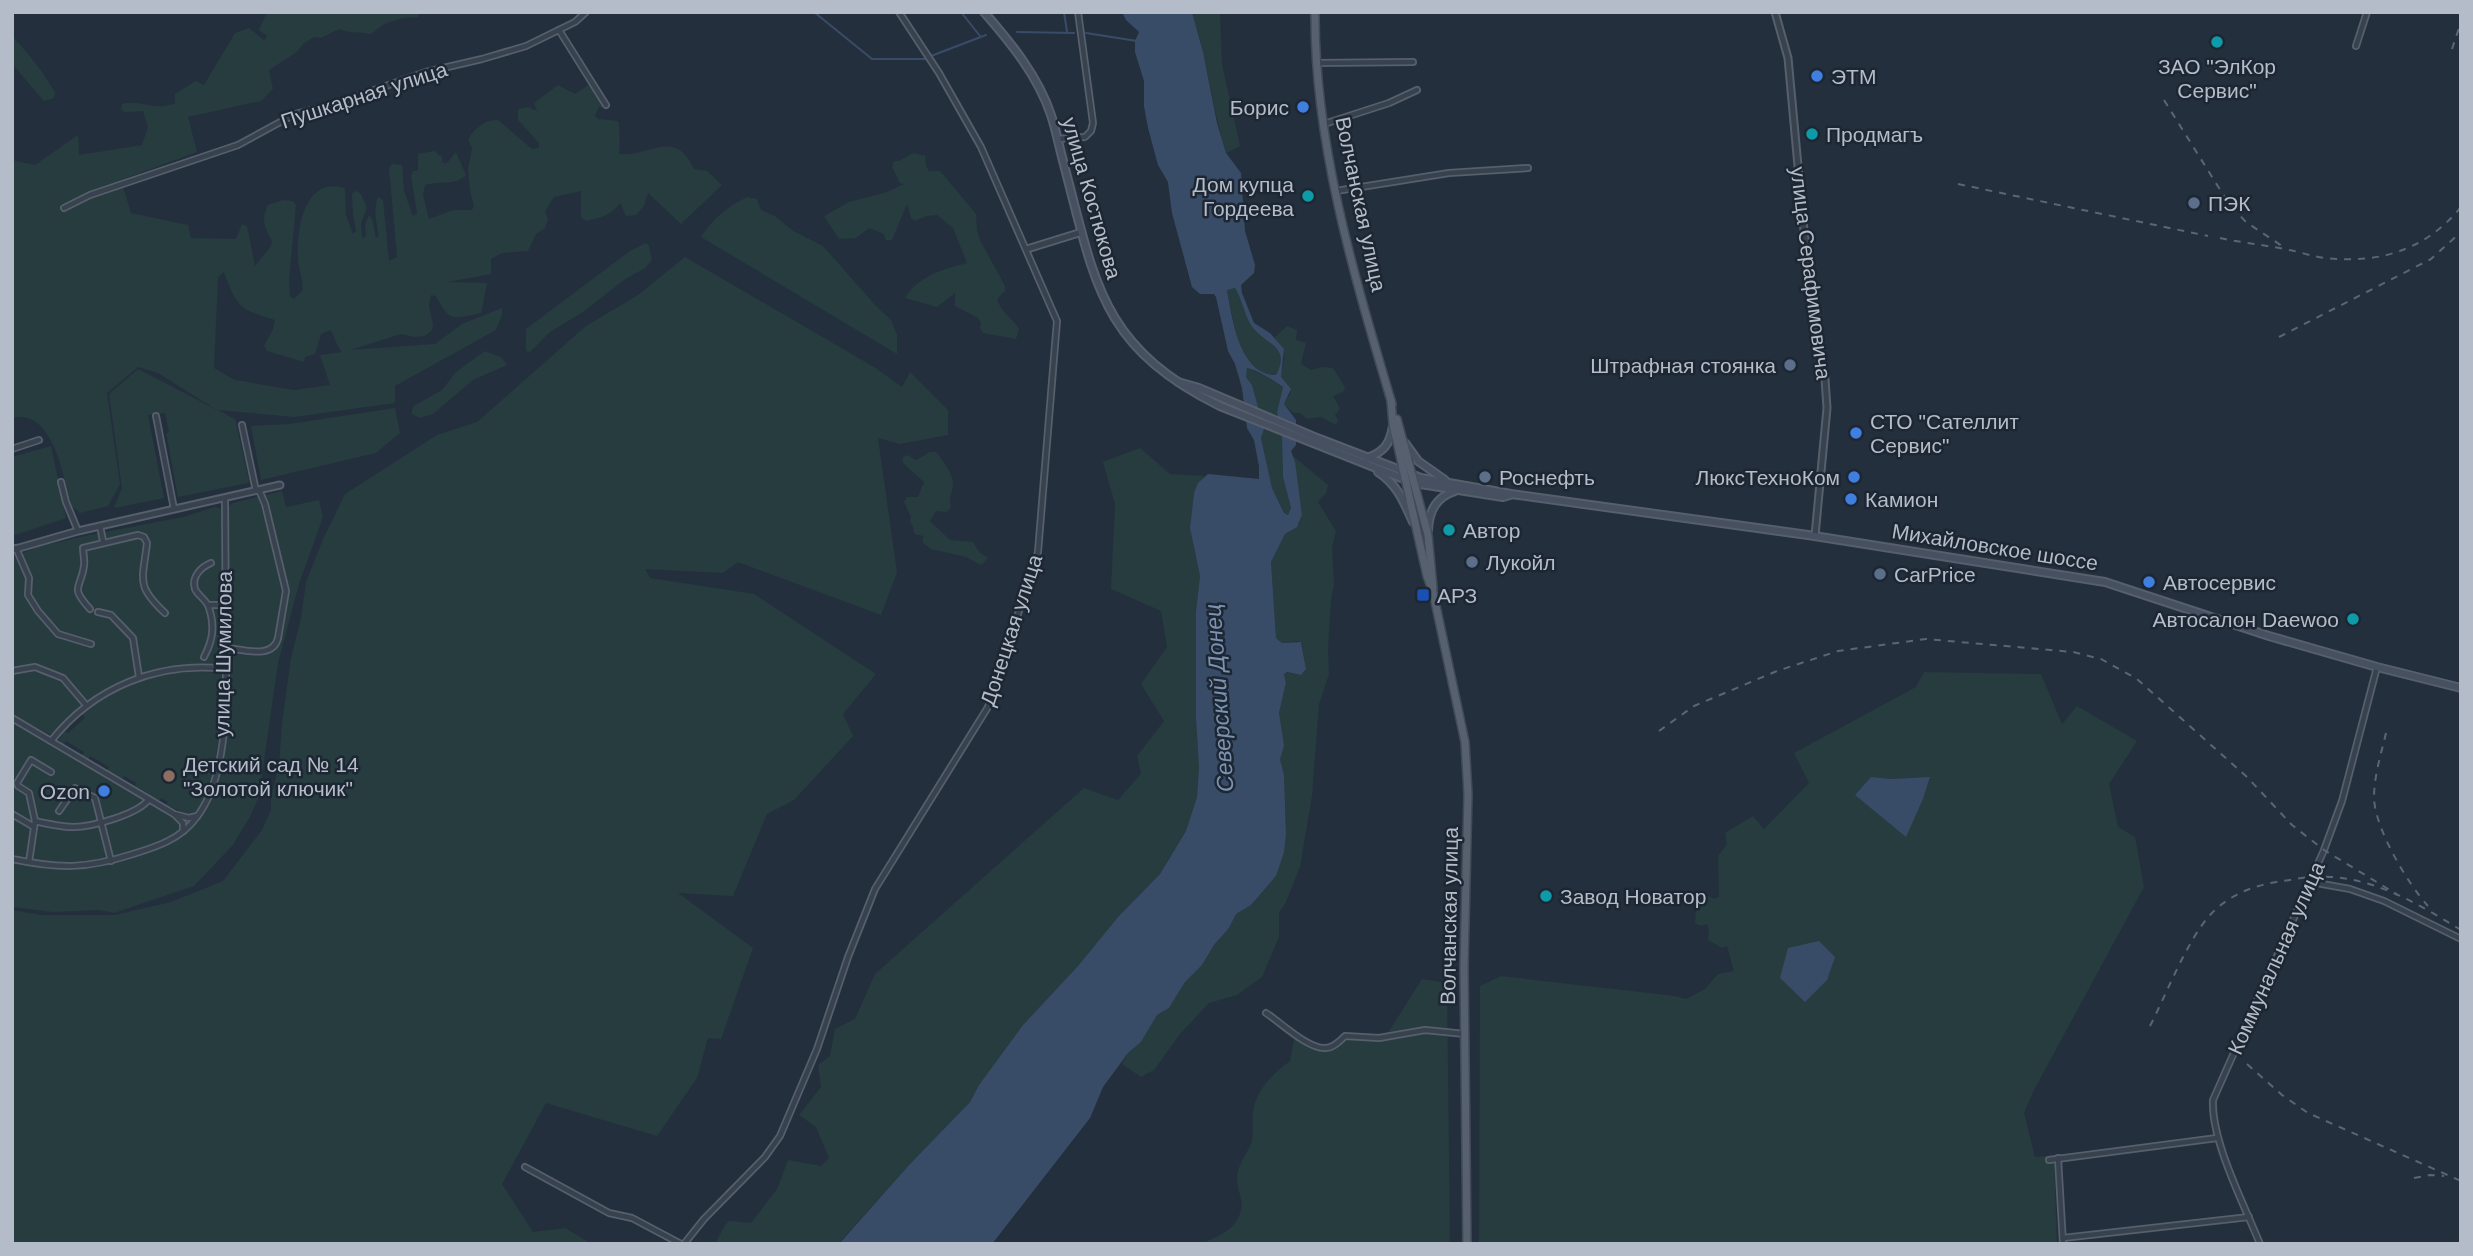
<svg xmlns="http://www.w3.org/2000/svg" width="2473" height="1256" viewBox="0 0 2473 1256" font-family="Helvetica,sans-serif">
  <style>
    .green { fill: #263c3f; fill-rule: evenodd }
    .water { fill: #394c67; fill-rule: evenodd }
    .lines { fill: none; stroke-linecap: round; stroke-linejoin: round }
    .stream { stroke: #394c67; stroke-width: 2 }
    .minor-casing { stroke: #565f6c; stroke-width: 8 }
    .tertiary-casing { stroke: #565f6c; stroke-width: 9 }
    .secondary-casing { stroke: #565f6c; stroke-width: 10 }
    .primary-casing { stroke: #414a57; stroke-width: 10 }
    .minor { stroke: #38414e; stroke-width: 4.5 }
    .tertiary { stroke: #38414e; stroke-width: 5 }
    .secondary { stroke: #465061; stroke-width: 6 }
    .primary { stroke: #56606e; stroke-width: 7 }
    .rail { stroke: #5a6575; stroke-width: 2; stroke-dasharray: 7 7; stroke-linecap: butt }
    .culture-dot { fill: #0f9aa8; stroke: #1d2633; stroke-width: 2.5 }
    .shop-dot { fill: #3f7fe0; stroke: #1d2633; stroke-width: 2.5 }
    .service-dot { fill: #5c6f8a; stroke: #1d2633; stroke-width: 2.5 }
    .transit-dot { fill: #1a4fb4; stroke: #1d2633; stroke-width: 2.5 }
    .education-dot { fill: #8d6e63; stroke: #1d2633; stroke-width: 2.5 }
    .labels { text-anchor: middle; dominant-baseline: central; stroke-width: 5; stroke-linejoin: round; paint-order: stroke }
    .poi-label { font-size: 21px; fill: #b4bcc9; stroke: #1d2633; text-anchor: start }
    .street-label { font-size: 21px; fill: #b4bcc9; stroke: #1d2633 }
    .water-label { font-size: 23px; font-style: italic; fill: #7c92b1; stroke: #1d2633 }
  </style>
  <rect width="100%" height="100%" fill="#242f3e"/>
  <g class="green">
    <path d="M270 12H419L418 17 403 18 384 24 371 34C359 31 350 34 339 29L321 38 314 37 303 44 297 52 269 70 273 89 261 101 188 117 197 152 121 180 131 213 188 225 191 238 236 239 242 224 247 226 255 266 271 246 272 240C264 228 261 219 268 205L283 200 293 201 296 205 289 280 290 296 294 299 302 291C304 280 298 269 298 258 297 236 301 196 324 188 330 186 339 185 345 189L346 215 353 234 356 231 353 215 352 193 357 191 361 194 367 208 361 223 362 238 366 236 365 225 369 215 372 219 376 238 379 235C376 222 373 210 378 197L383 200 389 261 397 257 389 168 392 164 402 165 404 191 413 216 417 213 411 176 413 171H418V154L434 151 442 157V162L446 164 456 152 466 175C454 186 439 181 425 185L423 195 429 219 453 210H472L474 206 470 191 468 169 472 149 468 139C475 128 484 120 498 120L532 149 539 148V143L518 120V109L528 107 537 111 534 103 558 85 575 94 590 84 606 108 599 107 595 116 598 119 618 121C620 125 620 149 619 154 650 157 675 127 694 169L707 171 722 185 681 224 648 193 644 206 636 215 626 216 620 203C612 215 600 218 586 221L581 217V191L554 197 545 211 548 219 545 228 536 234 528 251 502 253 491 259V274L448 282 487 283 481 313C453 319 450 323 436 296L431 295 429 305 433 325 432 330 425 336 415 337 401 334 350 350 435 344 462 324 502 308V315L496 330 395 386V403L294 417 218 410 235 419 249 480 248 483 178 497 166 433H169L165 413 148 415 164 498 114 508 122 488 109 394 138 369 217 410 158 373 138 367 107 393 120 484 108 506 80 513 72 506C63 478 54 408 12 418V160L35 165 78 135 79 155 142 145 148 127 143 111 125 112 121 110 122 104C139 99 156 112 175 103V94L196 81 204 85 235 33 249 28 264 40 267 36 259 30 266 14ZM224 272C237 307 238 309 275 320L273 329 264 346 267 351 304 362 305 357 315 354 321 334 330 330C336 337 334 342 342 352L320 355 330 385 294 390 235 380 214 368 218 277Z"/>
    <path d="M1192 12H1220L1222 64 1240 146 1226 153C1212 107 1207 58 1192 12Z"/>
    <path d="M12 36C28 53 43 71 55 93L54 98 44 101 12 64Z"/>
    <path d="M914 153 925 156 926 166 929 171H940L976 214 977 231 981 242 1005 286V291L997 299C1000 311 1012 318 1019 329L1016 339 983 333 980 328 981 323 978 318 955 306V293L937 307 905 298C918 276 944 269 967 263L953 228 937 215 926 216 915 221 911 218 907 204 892 240H886L884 234 869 228 856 238 839 239 824 216 849 202 887 192 904 184 900 183 892 167 894 161H899Z"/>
    <path d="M747 197 757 199 761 210 775 216 793 231 823 246 876 306 891 320 897 335V354L701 237C713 218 727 207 747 197Z"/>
    <path d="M646 243 649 246 652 260 645 268 624 280 583 312 550 332 530 352 526 351V329L630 251Z"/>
    <path d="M685 257 874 367 902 387 910 372 948 410V435L900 444 878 438 897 572 881 615 738 562 723 573 645 569 650 578 754 594 876 674 843 714 853 736 794 800 767 814 733 896 678 893 753 948 721 1039 708 1038 697 1078 657 1136 546 1103 502 1184 533 1232 565 1228 592 1244H12V910L41 915H115L171 902 223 881 262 830 271 810V797L279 765 282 723 291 658 301 618 306 582 323 539 345 494 437 435 477 422 586 326 638 295Z"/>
    <path d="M1235 288C1242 300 1246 319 1255 329 1270 346 1290 348 1276 375 1238 375 1233 316 1227 290Z"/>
    <path d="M1287 326 1297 330 1296 340 1306 343 1301 364 1311 370 1322 367 1333 368 1345 387 1343 392 1333 396 1340 409 1335 415 1338 420 1336 425 1321 417 1307 419 1300 413H1293L1284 404 1291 392 1281 377C1283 358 1290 353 1274 338Z"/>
    <path d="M485 351 501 357 507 365 473 380 433 414 420 418 412 414V409L415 405 442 390 456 372Z"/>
    <path d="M1246 368 1262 374 1283 387 1277 412 1282 438 1283 477 1291 508 1288 515 1284 513 1272 488 1261 438 1264 429 1252 385 1246 377Z"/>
    <path d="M395 408 400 433 376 453 261 480 251 426 289 424Z"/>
    <path d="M51 446 66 518 12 536V457Z"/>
    <path d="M1140 448 1170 474 1204 476 1194 493 1190 528 1200 576 1196 611V719L1199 767 1197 797 1186 831 1160 874 1118 917 1078 966 1023 1025 979 1085 970 1102 909 1165 838 1244H715L725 1225 729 1221 751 1223 777 1189 788 1160 821 1166 829 1158 816 1127 799 1115 821 1087 818 1065 830 1056 835 1029 855 1019 875 974 1084 788 1118 800 1141 774 1137 756 1164 721 1141 684 1167 647 1161 611 1111 589 1115 504 1103 462Z"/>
    <path d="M930 452H936C942 459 954 475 953 484 953 494 948 494 951 508L946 512 936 511 930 521 950 540 973 542 979 552 988 558 981 565 966 557 931 549 922 542 924 536 914 534 913 526 910 522 911 517 904 502 907 497H918L924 482 904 464 902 458 907 455 916 460Z"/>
    <path d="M1293 456 1328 485 1326 493 1318 502 1336 531 1332 547 1334 585 1331 599 1328 649 1329 674 1319 704 1312 796 1300 867 1285 904 1279 912V937L1262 977 1237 995 1209 1003 1180 1034 1154 1070 1141 1077 1122 1064 1128 1053 1141 1042 1157 1015 1169 1008 1185 982 1202 965 1214 945 1229 928 1236 914 1251 905 1276 876 1286 834 1284 775 1280 759 1283 740 1280 728 1279 713 1286 684 1284 672 1301 675 1306 669 1302 644 1299 641 1282 643 1276 638 1271 562 1285 534 1299 524 1302 515Z"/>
    <path d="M282 491 286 507 319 500 323 517 299 584 278 663 259 796 250 817 232 846 194 886 114 913 99 910 53 912 12 907V862C63 872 88 871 138 856 158 849 179 842 194 826 250 766 222 587 228 506L233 503Z"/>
    <path d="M215 507 221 509 222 513V663L218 665C171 663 124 672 86 702 73 712 63 726 50 735L12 714V557L38 547 89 535 183 517Z"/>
    <path d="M183 671 221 673 223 677 219 707H222C219 743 215 780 197 811L189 815 166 805 168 802 161 798 159 801 135 787 136 783 124 776 122 779 107 771 109 767 90 756 88 759 82 756 84 752 66 741 63 745 59 740 64 731 68 733 85 718 82 713C112 689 145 677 183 671Z"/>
    <path d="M1924 672 2041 674 2062 724 2077 706 2137 741 2109 784 2118 827 2135 837 2144 887 2034 1090 2024 1113 2035 1157 2054 1155 2057 1244H1479L1480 986 1501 976 1675 996 1686 999 1705 989 1718 974 1734 971 1727 946 1722 948 1708 940 1709 929 1707 924 1701 926 1695 923 1697 896 1699 891 1714 899 1719 897 1718 856 1727 844 1725 833 1753 816 1764 829 1809 783 1794 753 1916 687ZM1871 777 1891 779 1930 778 1923 799 1906 836 1855 795Z"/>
    <path d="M12 721 172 816 180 825V830C150 849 107 865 72 865 52 864 31 860 12 856Z"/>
    <path d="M1422 979 1447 983 1450 1244H1202C1214 1237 1230 1233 1237 1220 1247 1202 1238 1197 1237 1179 1237 1166 1246 1155 1251 1144 1254 1135 1252 1122 1253 1112 1256 1089 1273 1074 1290 1061L1295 1034 1325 1048 1345 1036 1379 1038 1386 1036Z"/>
  </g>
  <g class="water">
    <path d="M1122 12H1192L1203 52 1217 123 1226 153 1241 173 1245 231 1255 265 1254 273 1241 285 1242 293 1254 323 1270 333 1284 349 1281 377 1291 389 1284 404 1296 420V445L1291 451 1295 462 1302 515 1297 527 1285 534 1271 562 1276 638 1282 643 1301 642 1306 669 1301 675 1287 672 1284 674 1286 683 1279 713 1284 746 1280 759 1284 775 1286 834 1284 852 1276 876 1251 905 1236 914 1229 928 1214 945 1202 965 1185 982 1169 1008 1157 1015 1141 1042 1128 1053 1103 1087 1090 1118 992 1244H839L909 1165 970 1102 979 1085 1023 1025 1078 966 1118 917 1160 874 1186 831 1197 797 1199 767 1196 719V611L1200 576 1190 528 1194 493 1198 483 1208 474 1259 479V466L1254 440 1247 428 1242 388 1235 364 1228 351 1216 297 1214 294H1200L1192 287 1172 213 1168 182 1158 165 1148 128 1144 106V81L1135 52V41L1139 32 1126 20ZM1235 288C1242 299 1245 316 1251 325 1264 345 1292 345 1276 375 1239 375 1232 317 1227 290ZM1247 368C1260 371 1272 380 1283 387L1277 412 1282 438 1283 477 1291 508 1288 515 1284 513 1272 488 1261 438 1264 429 1252 385 1246 377Z"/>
    <path d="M1871 777 1891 779 1930 777 1923 799 1906 837 1855 795Z"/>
    <path d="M1819 941 1835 957 1827 980 1805 1002 1780 978 1788 948Z"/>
  </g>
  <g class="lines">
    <g class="stream">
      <path d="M814 12 872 59H925"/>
      <path d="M961 12 980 36"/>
      <path d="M1064 12 1067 32"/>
      <path d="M1017 32 1074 33"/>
      <path d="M1086 33 1137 41"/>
      <path d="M931 56 986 35"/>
    </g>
    <defs>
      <g id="minor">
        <path d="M559 30 606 105"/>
        <path d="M2356 46 2367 12"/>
        <path d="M1316 63 1413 62"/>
        <path d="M1324 124 1389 103 1417 90"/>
        <path d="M1057 139 1085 137 1091 131 1093 123 1078 12"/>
        <path d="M1336 191 1449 173 1528 168"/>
        <path d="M64 208 90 195 238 145 295 114 334 104 426 72 482 59 526 46 575 22 586 12"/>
        <path d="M156 416 174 509"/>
        <path d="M242 425 256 491"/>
        <path d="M12 449 39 440"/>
        <path d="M61 482 66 502 78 531"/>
        <path d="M100 526 103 541"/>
        <path d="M16 548 29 578 28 595 38 611 58 634 91 644"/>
        <path d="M209 605H226"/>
        <path d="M90 609C69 586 81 589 84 566 85 560 83 553 83 548L138 535 144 537 147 543C143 580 135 585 165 613"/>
        <path d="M98 612 111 615 133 638 139 677"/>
        <path d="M226 648C242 649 273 660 278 638L286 591 265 504 259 490"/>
        <path d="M204 657C213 640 215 626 209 608 207 600 198 596 195 589 191 577 201 567 211 563"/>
        <path d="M12 671 35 667 63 678 86 705"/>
        <path d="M12 718 174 814 189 818 197 816"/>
        <path d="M51 741C94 687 158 661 226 669"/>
        <path d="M59 811 75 788 95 798 111 861"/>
        <path d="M12 814 34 827"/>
        <path d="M175 815 183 823V831"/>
        <path d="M35 821C48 824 61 827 73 827 92 827 139 814 149 799"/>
        <path d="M12 859C60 869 86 869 133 854 156 847 181 839 196 818 229 776 226 698 226 647 226 597 225 548 225 498"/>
        <path d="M29 862 35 821 29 793 18 786 17 783 31 760 51 772"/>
        <path d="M2311 882 2350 889 2384 901 2461 939"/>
        <path d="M1266 1013C1280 1022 1309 1050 1326 1048 1333 1048 1340 1041 1345 1036L1379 1038 1425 1030 1465 1034"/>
        <path d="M2058 1158 2063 1244"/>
        <path d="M2049 1160 2217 1138"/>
        <path d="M525 1167 609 1213 632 1218 681 1244"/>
        <path d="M2063 1238 2249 1217"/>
        <path d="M684 1244 704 1219 765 1157 780 1136 817 1049 848 957 875 889 988 707 1038 552 1057 321 981 147 939 73 899 12"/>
        <path d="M2260 1244C2244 1204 2211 1141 2213 1100L2324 850 2342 801 2377 667"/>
      </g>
      <g id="tertiary">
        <path d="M1775 12 1788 58 1804 231 1825 379 1827 408 1815 536"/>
        <path d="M1027 249 1082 232"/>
        <path d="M12 550 78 531 280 485"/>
      </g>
      <g id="secondary">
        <path d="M984 12C1011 43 1038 76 1051 115 1056 130 1059 146 1063 161 1095 281 1099 346 1220 406L1414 483 1503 497 1510 495"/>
        <path d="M1178 382 1199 388 1317 438 1421 478 1511 494 1808 535 2105 582 2269 636 2377 667 2461 688"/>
        <path d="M1405 443 1418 461 1445 480"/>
        <path d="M1367 458C1384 452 1390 444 1393 426"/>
        <path d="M1378 472C1397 484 1404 502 1413 522"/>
        <path d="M1428 530C1429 511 1436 497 1455 491"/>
      </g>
      <g id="primary">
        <path d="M1315 12C1314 143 1355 279 1392 404"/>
        <path d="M1391 401 1393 424 1427 576 1433 592 1465 742 1468 794 1464 966 1467 1244"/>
        <path d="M1397 419 1428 535 1433 588"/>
      </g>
    </defs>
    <use href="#minor" class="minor-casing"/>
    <use href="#tertiary" class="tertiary-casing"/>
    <use href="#secondary" class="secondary-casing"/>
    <use href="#primary" class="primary-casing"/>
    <use href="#minor" class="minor"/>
    <use href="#tertiary" class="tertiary"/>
    <use href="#secondary" class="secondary"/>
    <use href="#primary" class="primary"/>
    <g class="rail">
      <path d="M2452 49 2461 22"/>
      <path d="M2164 100 2229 204 2246 222 2282 246"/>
      <path d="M1958 184 2208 236"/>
      <path d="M2220 238C2243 243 2266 245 2289 250 2301 252 2313 257 2326 258 2379 264 2426 250 2461 207"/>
      <path d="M2279 337 2431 259 2461 232"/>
      <path d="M1659 731 1694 706 1777 671 1838 651 1926 639 2073 652 2101 659 2137 679 2247 777 2292 825 2324 850 2398 895"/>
      <path d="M2386 733C2381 754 2374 776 2374 798 2375 829 2408 884 2428 906"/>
      <path d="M2150 1026C2166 995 2188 938 2211 914 2230 894 2255 885 2282 881 2292 880 2303 877 2313 877 2367 873 2417 903 2461 930"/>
      <path d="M2247 1064 2282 1095 2308 1113 2461 1181"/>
      <path d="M2414 1178 2430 1175 2444 1176"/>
    </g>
  </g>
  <g class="culture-dot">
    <circle cx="2217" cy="42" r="7"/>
    <circle cx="1812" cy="134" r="7"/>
    <circle cx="1308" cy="196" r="7"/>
    <circle cx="1449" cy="530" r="7"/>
    <circle cx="2353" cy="619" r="7"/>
    <circle cx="1546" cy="896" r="7"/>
  </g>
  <g class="shop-dot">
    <circle cx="1817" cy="76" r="7"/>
    <circle cx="1303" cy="107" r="7"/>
    <circle cx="1856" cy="433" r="7"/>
    <circle cx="1854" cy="477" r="7"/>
    <circle cx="1851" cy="499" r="7"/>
    <circle cx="2149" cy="582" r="7"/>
    <circle cx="104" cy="791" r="7"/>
  </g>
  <g class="service-dot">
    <circle cx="2194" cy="203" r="7"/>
    <circle cx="1790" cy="365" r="7"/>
    <circle cx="1485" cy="477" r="7"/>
    <circle cx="1472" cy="562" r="7"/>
    <circle cx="1880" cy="574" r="7"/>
  </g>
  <rect class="transit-dot" x="1416" y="588" width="14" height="14" rx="3.5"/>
  <circle class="education-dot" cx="169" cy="776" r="7"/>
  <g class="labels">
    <g class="poi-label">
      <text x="2217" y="66" text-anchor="middle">ЗАО "ЭлКор<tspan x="2217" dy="24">Сервис"</tspan></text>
      <text x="1831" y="76">ЭТМ</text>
      <text x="1289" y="107" text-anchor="end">Борис</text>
      <text x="1826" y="134">Продмагъ</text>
      <text x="1294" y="184" text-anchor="end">Дом купца<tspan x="1294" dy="24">Гордеева</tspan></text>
      <text x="2208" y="203">ПЭК</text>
      <text x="1776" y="365" text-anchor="end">Штрафная стоянка</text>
      <text x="1870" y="421">СТО "Сателлит<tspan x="1870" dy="24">Сервис"</tspan></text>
      <text x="1499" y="477">Роснефть</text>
      <text x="1840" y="477" text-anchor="end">ЛюксТехноКом</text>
      <text x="1865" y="499">Камион</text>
      <text x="1463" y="530">Автор</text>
      <text x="1486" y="562">Лукойл</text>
      <text x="1894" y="574">CarPrice</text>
      <text x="2163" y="582">Автосервис</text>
      <text x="1437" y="595">АРЗ</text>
      <text x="2339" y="619" text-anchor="end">Автосалон Daewoo</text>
      <text x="183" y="764">Детский сад № 14<tspan x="183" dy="24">"Золотой ключик"</tspan></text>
      <text x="90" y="791" text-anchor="end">Ozon</text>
      <text x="1560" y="896">Завод Новатор</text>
    </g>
    <g class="street-label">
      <text transform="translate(364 95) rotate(-18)">Пушкарная улица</text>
      <text transform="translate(1092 198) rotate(74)">улица Костюкова</text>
      <text transform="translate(1361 204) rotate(78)">Волчанская улица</text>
      <text transform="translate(1811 273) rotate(83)">улица Серафимовича</text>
      <text transform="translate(1995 547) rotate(9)">Михайловское шоссе</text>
      <text transform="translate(1011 630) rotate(-72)">Донецкая улица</text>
      <text transform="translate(223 654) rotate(-89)">улица Шумилова</text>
      <text transform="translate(1449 916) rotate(-89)">Волчанская улица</text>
      <text transform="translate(2276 958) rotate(-66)">Коммунальная улица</text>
    </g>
    <g class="water-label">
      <text transform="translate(1219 698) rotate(-94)">Северский Донец</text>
    </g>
  </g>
  <rect width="2473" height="1256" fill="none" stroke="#b4bcc9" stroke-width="28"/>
</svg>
